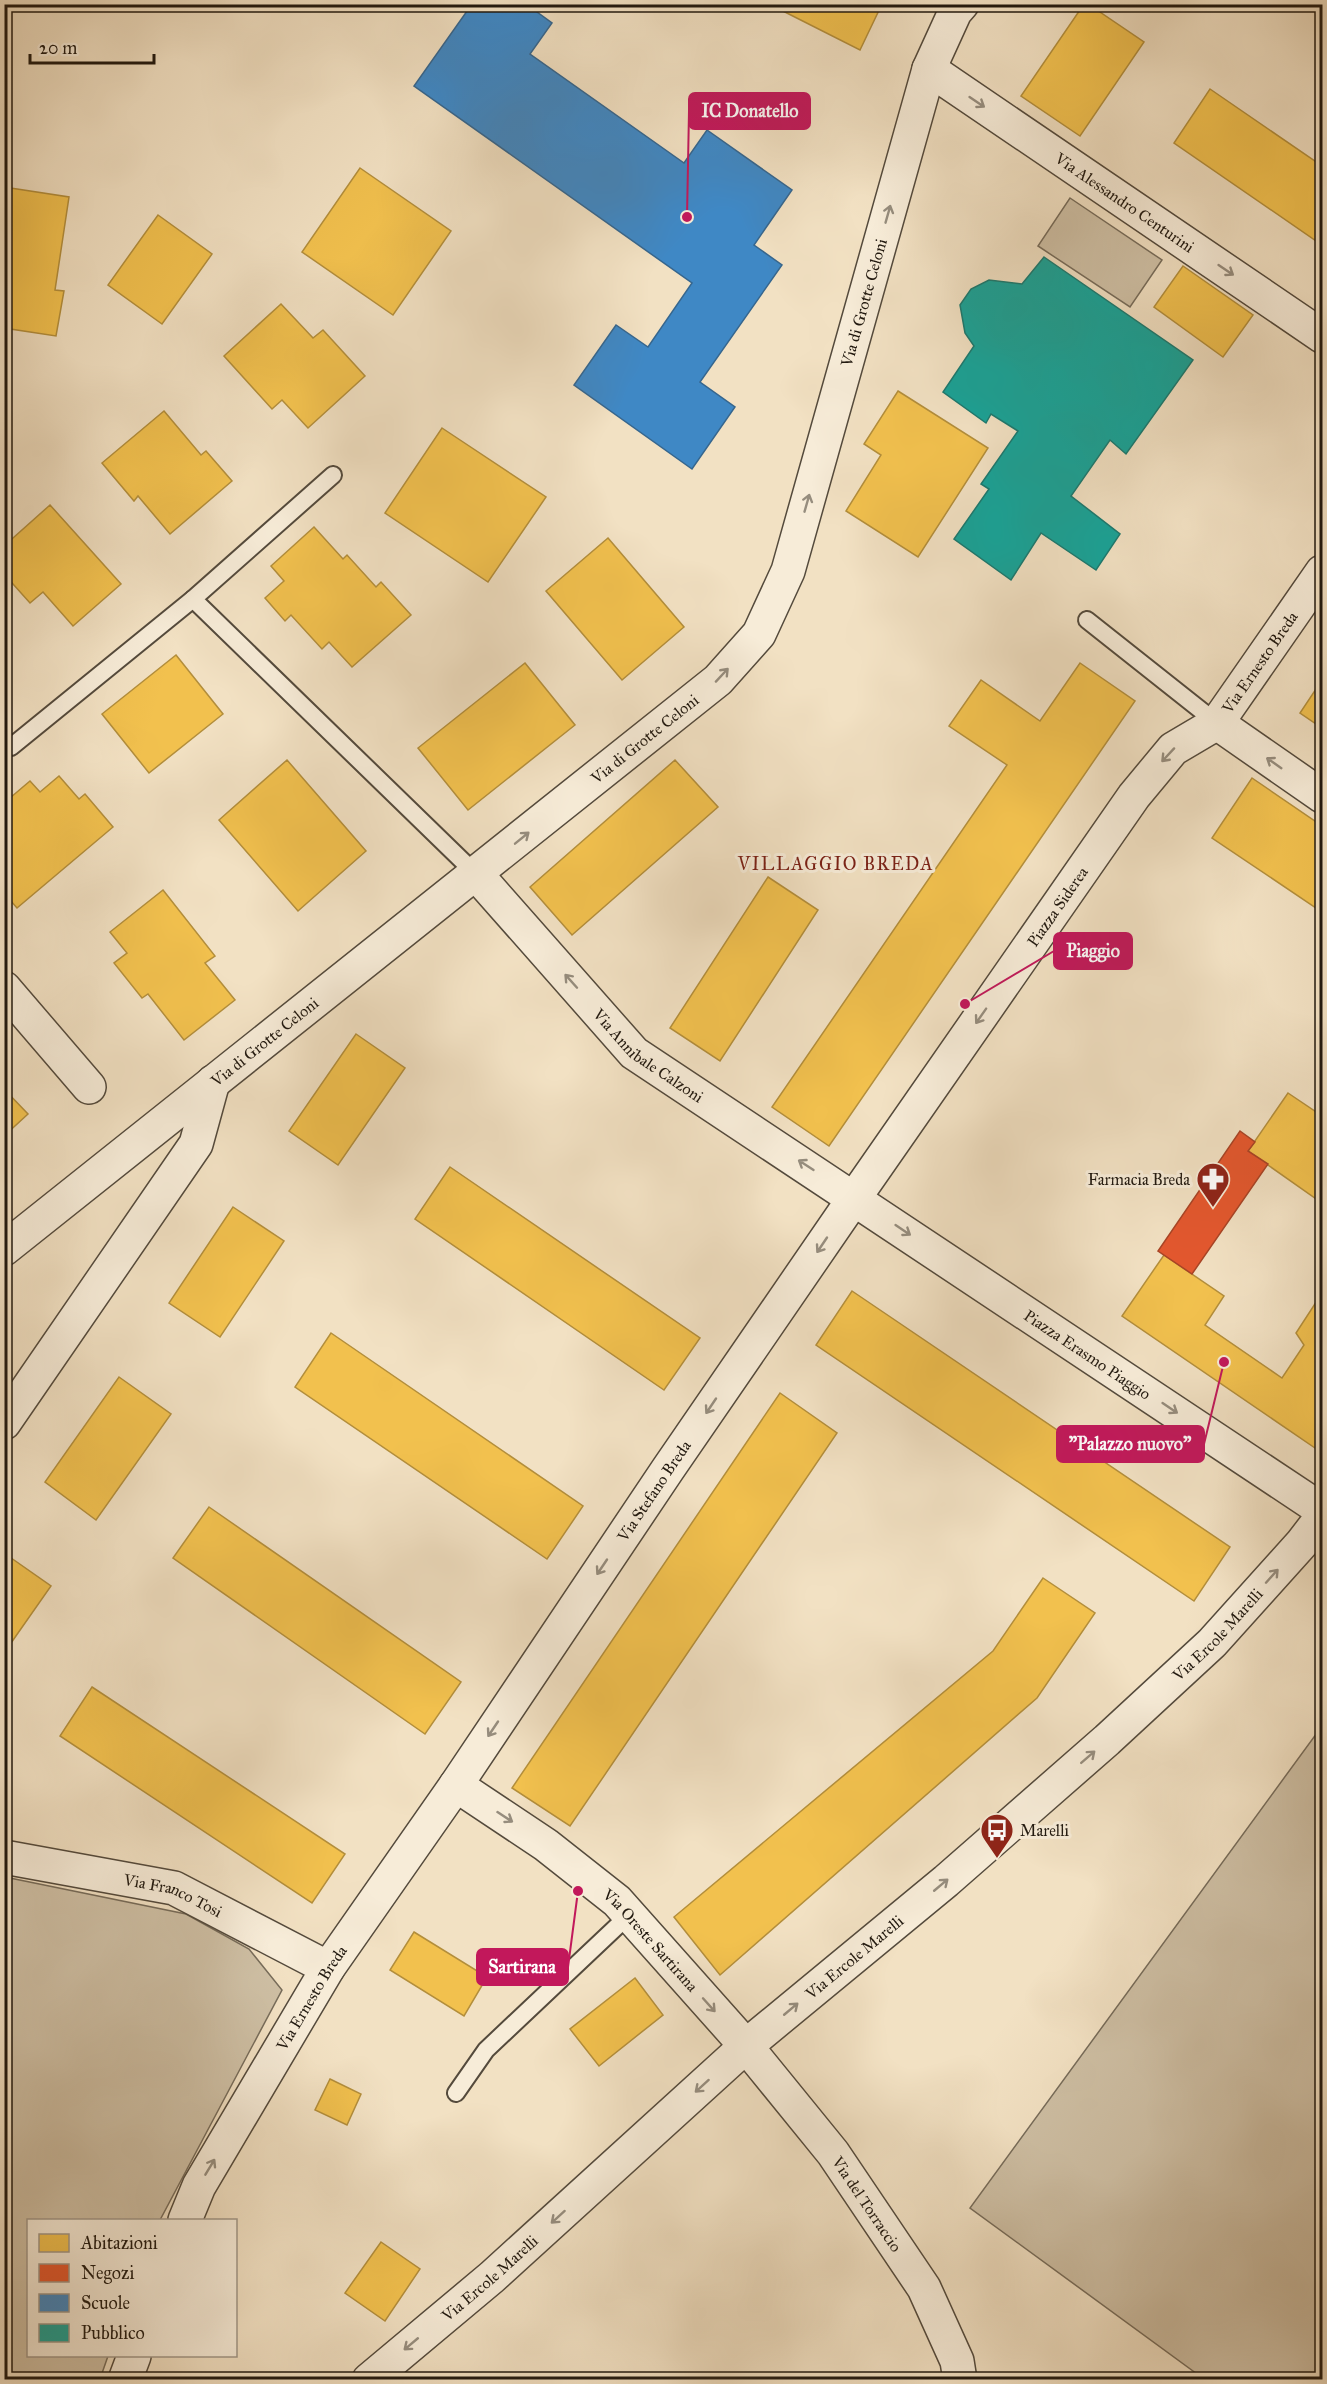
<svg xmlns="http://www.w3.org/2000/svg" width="1327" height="2384" viewBox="0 0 1327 2384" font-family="'IM FELL Great Primer',serif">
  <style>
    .green { fill: #cebfa4; stroke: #776c5a; stroke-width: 1.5 }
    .homes { fill: #f2c14e; stroke: #b38e3b; stroke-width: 1.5 }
    .shops { fill: #e4572e; stroke: #a94425; stroke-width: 1.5 }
    .schools { fill: #3f88c5; stroke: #36668e; stroke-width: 1.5 }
    .public { fill: #17a398; stroke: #1a796f; stroke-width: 1.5 }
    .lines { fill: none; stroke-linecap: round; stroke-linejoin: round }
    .lane-casing { stroke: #544a3c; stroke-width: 20 }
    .street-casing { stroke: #544a3c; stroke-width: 36 }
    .lane { stroke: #f7ecd8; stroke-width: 16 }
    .street { stroke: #f7ecd8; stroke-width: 33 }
    .oneway { stroke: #968d7e }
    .labels { text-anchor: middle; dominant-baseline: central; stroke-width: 6; stroke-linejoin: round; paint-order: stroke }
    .street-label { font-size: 16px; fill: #20180f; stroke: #f7ecd8 }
    .poi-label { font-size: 16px; fill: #20180f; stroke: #f7ecd8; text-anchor: end }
    .neighbourhood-label { font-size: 18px; letter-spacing: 1.5px; fill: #7a1f14; stroke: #f7ecd8 }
    .leader { fill: none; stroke: #c2185b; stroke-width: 2 }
    .callout-dot { fill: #c2185b; stroke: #f7ecd8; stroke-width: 2 }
    .callout { fill: #c2185b; stroke: #c2185b; stroke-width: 2 }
    .callout-label { font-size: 18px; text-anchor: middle; font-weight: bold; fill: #fff }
  </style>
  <rect width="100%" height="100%" fill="#f2e1c3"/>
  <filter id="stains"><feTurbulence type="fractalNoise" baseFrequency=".00333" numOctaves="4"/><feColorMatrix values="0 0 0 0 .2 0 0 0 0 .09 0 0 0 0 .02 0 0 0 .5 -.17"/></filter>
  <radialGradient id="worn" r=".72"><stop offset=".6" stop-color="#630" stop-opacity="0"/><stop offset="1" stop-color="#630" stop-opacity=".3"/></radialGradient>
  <g class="green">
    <path d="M1070 198 1162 260 1130 307 1038 246Z"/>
    <path d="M1322 1726V2379H1204L970 2208Z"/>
    <path d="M5 1877 186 1914 249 1949 282 1990 160 2220H28V2356H108L100 2379H5Z"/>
  </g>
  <g class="homes">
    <path d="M769 4H882L860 50Z"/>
    <path d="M1084 4H1088L1144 42 1080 136 1021 96Z"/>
    <path d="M1210 89 1322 166V245L1174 143Z"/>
    <path d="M360 168 451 231 393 315 302 252Z"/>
    <path d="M4 187 69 197 55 290 64 291 56 336 4 328Z"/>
    <path d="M158 215 212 254 162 324 108 285Z"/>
    <path d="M1183 266 1253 315 1223 357 1154 307Z"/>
    <path d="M281 304 313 338 323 330 365 376 308 428 282 400 272 409 224 356Z"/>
    <path d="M898 391 988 448 918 557 846 511 881 455 864 444Z"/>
    <path d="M164 411 201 455 206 451 232 481 170 534 138 496 134 501 102 463Z"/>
    <path d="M442 428 546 497 488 582 385 513Z"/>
    <path d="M50 505 121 584 73 626 43 592 30 603 4 574V546Z"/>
    <path d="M314 527 343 559 347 555 376 587 381 582 411 615 352 667 329 642 322 649 291 615 285 621 265 598 284 581 271 566Z"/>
    <path d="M608 538 684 627 622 680 546 591Z"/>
    <path d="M176 655 223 714 149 773 102 714Z"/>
    <path d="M525 663 575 725 468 810 418 748Z"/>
    <path d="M1080 663 1135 701 829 1146 772 1107 1007 765 949 726 981 680 1040 721Z"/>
    <path d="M1322 680V728L1300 713Z"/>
    <path d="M287 760 366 851 298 911 219 820Z"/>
    <path d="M675 760 718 807 572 935 530 887Z"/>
    <path d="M59 776 79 799 85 794 113 827 17 908 4 893V803L30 781 40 792Z"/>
    <path d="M1252 778 1322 826V912L1212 838Z"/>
    <path d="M768 877 818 910 720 1061 670 1028Z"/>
    <path d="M163 890 215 956 205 963 235 1000 184 1040 148 994 142 998 114 963 127 953 110 932Z"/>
    <path d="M356 1034 405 1068 338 1165 289 1131Z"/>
    <path d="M4 1089 28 1114 4 1136Z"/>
    <path d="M1288 1093 1322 1116V1203L1248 1151Z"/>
    <path d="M450 1167 700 1338 664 1390 415 1219Z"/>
    <path d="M233 1207 284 1241 220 1337 169 1303Z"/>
    <path d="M1164 1255 1224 1296 1205 1325 1282 1378 1304 1345 1296 1333 1322 1293V1436L1315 1448 1122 1316Z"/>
    <path d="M852 1291 1230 1547 1194 1601 816 1345Z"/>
    <path d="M331 1333 583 1506 547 1559 295 1387Z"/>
    <path d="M119 1377 171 1414 96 1520 45 1482Z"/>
    <path d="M780 1393 837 1433 570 1826 512 1788Z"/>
    <path d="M209 1507 461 1682 425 1734 173 1558Z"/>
    <path d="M4 1553 51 1586 4 1653Z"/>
    <path d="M1043 1578 1095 1613 1037 1698 720 1975 674 1917 993 1651Z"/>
    <path d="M92 1687 345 1854 312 1903 60 1736Z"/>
    <path d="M414 1932 487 1977 464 2016 390 1970Z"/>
    <path d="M635 1978 663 2015 599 2066 570 2029Z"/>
    <path d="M330 2079 361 2094 347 2125 315 2110Z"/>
    <path d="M381 2242 420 2269 385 2321 345 2293Z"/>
  </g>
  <path class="shops" d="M1240 1131 1255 1142 1248 1151 1268 1164 1192 1274 1158 1251Z"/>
  <path class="schools" d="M472 4H526L552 23 530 54 684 163 707 130 792 190 754 245 782 265 700 382 735 407 692 469 574 385 616 325 648 347 692 283 414 86Z"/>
  <path class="public" d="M1044 257 1193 360 1126 454 1110 440 1071 496 1120 534 1096 570 1041 533 1011 580 954 539 989 489 981 484 1018 431 991 414 986 423 943 392 974 346 965 333 960 305 971 289 989 280 1022 284Z"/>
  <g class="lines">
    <defs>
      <g id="lane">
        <path d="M333 475 193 599 477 875"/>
        <path d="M1087 620 1217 723"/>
        <path d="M11 747 193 599"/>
        <path d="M456 2093 486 2050 629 1915"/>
      </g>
      <g id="street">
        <path id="s1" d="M929 69 1322 336"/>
        <path d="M1217 723 1322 796"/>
        <path id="s2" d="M477 875 634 1053 1322 1510"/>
        <path d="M4 988 89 1087"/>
        <path id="s3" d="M4 1249 718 680 759 634 788 571 929 69 955 12 962 4"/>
        <path d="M4 1423 196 1144 213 1082"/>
        <path id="s4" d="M456 1785 546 1845 617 1901 746 2046 833 2153 924 2288 957 2361 960 2380"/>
        <path id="s5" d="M4 1857 174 1888 328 1968"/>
        <path id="s6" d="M185 2220 199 2186 328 1968 456 1785 668 1469 855 1197 1134 796 1173 749 1217 723 1322 572"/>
        <path d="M125 2380 134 2356"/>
        <path id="s7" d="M369 2380 492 2277 746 2046 946 1881 1107 1740 1212 1643 1302 1543 1322 1517"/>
      </g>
    </defs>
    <use href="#lane" class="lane-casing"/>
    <use href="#street" class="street-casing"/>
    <use href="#lane" class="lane"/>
    <use href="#street" class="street"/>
  </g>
  <defs><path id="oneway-shaft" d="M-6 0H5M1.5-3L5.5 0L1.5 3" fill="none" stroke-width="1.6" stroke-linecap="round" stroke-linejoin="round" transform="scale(1.5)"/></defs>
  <g class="oneway">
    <use href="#oneway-shaft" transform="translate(977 102) rotate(34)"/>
    <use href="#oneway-shaft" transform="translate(888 214) rotate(-74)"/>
    <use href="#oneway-shaft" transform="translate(1226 270) rotate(34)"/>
    <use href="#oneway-shaft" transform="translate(807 503) rotate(-74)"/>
    <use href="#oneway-shaft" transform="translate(722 675) rotate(-47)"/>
    <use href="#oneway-shaft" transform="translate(1168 755) rotate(133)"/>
    <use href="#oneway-shaft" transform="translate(1274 763) rotate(-145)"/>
    <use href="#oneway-shaft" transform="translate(522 838) rotate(-39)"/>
    <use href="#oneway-shaft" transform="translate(571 981) rotate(-132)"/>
    <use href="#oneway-shaft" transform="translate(981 1016) rotate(125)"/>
    <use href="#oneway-shaft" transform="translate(806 1165) rotate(-147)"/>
    <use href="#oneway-shaft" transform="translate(903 1230) rotate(34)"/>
    <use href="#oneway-shaft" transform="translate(822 1245) rotate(124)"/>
    <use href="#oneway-shaft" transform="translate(711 1406) rotate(124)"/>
    <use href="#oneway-shaft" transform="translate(1170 1408) rotate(34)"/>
    <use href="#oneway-shaft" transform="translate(602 1567) rotate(124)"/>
    <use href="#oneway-shaft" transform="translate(1272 1576) rotate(-48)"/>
    <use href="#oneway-shaft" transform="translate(493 1729) rotate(124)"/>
    <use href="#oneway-shaft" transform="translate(1088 1757) rotate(-41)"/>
    <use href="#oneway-shaft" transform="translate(505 1817) rotate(33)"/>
    <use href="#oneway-shaft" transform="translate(941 1885) rotate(-40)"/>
    <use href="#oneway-shaft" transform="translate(709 2005) rotate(48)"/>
    <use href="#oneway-shaft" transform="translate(791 2009) rotate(-40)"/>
    <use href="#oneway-shaft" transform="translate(702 2086) rotate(138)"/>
    <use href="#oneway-shaft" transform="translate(210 2167) rotate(-59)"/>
    <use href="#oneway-shaft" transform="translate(558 2217) rotate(138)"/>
    <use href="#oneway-shaft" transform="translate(411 2344) rotate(140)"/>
  </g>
  <defs>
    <symbol id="pharmacy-pin" viewBox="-11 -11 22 30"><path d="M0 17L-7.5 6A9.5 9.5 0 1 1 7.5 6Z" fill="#8f2418" stroke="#f7ecd8"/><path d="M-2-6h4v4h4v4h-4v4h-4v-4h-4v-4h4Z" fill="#fff"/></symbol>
    <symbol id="bus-pin" viewBox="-11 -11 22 30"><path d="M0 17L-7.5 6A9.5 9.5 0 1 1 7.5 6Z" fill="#8f2418" stroke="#f7ecd8"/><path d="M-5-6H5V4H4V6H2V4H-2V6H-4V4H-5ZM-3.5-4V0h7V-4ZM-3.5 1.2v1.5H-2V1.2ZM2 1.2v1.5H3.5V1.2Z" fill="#fff"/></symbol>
  </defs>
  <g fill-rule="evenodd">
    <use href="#pharmacy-pin" x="1194" y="1160" width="38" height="52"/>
    <use href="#bus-pin" x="978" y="1811" width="38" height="52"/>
  </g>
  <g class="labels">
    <g class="street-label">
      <text stroke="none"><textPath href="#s1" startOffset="237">Via Alessandro Centurini</textPath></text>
      <text stroke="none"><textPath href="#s3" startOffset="1323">Via di Grotte Celoni</textPath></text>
      <text stroke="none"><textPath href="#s6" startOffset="1899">Via Ernesto Breda</textPath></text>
      <text stroke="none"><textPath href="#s3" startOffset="819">Via di Grotte Celoni</textPath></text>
      <text stroke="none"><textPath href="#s6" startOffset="1578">Piazza Siderea</textPath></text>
      <text stroke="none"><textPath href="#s3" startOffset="333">Via di Grotte Celoni</textPath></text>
      <text stroke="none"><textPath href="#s2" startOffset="250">Via Annibale Calzoni</textPath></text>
      <text stroke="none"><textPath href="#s2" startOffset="782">Piazza Erasmo Piaggio</textPath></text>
      <text stroke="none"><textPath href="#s6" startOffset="868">Via Stefano Breda</textPath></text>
      <text stroke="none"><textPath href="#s7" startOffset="1130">Via Ercole Marelli</textPath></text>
      <text stroke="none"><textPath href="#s5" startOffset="174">Via Franco Tosi</textPath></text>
      <text stroke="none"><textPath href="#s4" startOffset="250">Via Oreste Sartirana</textPath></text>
      <text stroke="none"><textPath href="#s7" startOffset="644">Via Ercole Marelli</textPath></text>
      <text stroke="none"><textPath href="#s6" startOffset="256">Via Ernesto Breda</textPath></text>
      <text stroke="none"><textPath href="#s4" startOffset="592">Via del Torraccio</textPath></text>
      <text stroke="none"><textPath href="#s7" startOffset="158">Via Ercole Marelli</textPath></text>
    </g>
    <g class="poi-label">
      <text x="1190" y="1179">Farmacia Breda</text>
      <text x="1020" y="1830" text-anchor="start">Marelli</text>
    </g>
    <g class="neighbourhood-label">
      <text x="836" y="864">VILLAGGIO BREDA</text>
    </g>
  </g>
  <path class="leader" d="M687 217L689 111M965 1004L1054 951M1224 1362L1204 1444M578 1891L568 1967"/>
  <g class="callout-dot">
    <circle cx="687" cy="217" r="6"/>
    <circle cx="965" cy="1004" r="6"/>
    <circle cx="1224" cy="1362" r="6"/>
    <circle cx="578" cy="1891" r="6"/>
  </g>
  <g class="callout">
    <rect x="689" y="93" width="121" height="36" rx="6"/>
    <rect x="1054" y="933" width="78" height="36" rx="6"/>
    <rect x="1057" y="1426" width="147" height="36" rx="6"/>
    <rect x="477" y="1949" width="91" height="36" rx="6"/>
  </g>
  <g class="callout-label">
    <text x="750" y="117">IC Donatello</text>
    <text x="1093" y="957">Piaggio</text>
    <text x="1130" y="1450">"Palazzo nuovo"</text>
    <text x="522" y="1973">Sartirana</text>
  </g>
  <rect width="1327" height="2384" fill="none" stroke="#f2e1c3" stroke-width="24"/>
  <rect x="6" y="6" width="1315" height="2372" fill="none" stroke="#20180f" stroke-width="3"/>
  <rect x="12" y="12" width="1303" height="2360" fill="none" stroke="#20180f" stroke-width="1.5"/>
  <rect x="27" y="2219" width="210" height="138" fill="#f7ecd8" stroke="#a19788" stroke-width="1.5"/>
  <rect x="39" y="2234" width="30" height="18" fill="#f2c14e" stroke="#a19788" stroke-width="1.5"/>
  <text x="81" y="2249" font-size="18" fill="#20180f">Abitazioni</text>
  <rect x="39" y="2264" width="30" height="18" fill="#e4572e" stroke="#a19788" stroke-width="1.5"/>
  <text x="81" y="2279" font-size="18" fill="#20180f">Negozi</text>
  <rect x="39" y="2294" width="30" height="18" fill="#3f88c5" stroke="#a19788" stroke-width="1.5"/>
  <text x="81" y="2309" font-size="18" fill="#20180f">Scuole</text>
  <rect x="39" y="2324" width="30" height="18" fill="#17a398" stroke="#a19788" stroke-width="1.5"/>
  <text x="81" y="2339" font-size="18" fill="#20180f">Pubblico</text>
  <path d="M30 54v9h124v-9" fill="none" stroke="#20180f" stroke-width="3"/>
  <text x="39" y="54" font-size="18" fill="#20180f" stroke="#f7ecd8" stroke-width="4.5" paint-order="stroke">20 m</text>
  <rect width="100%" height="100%" filter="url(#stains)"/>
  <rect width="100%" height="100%" fill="url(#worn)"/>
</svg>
